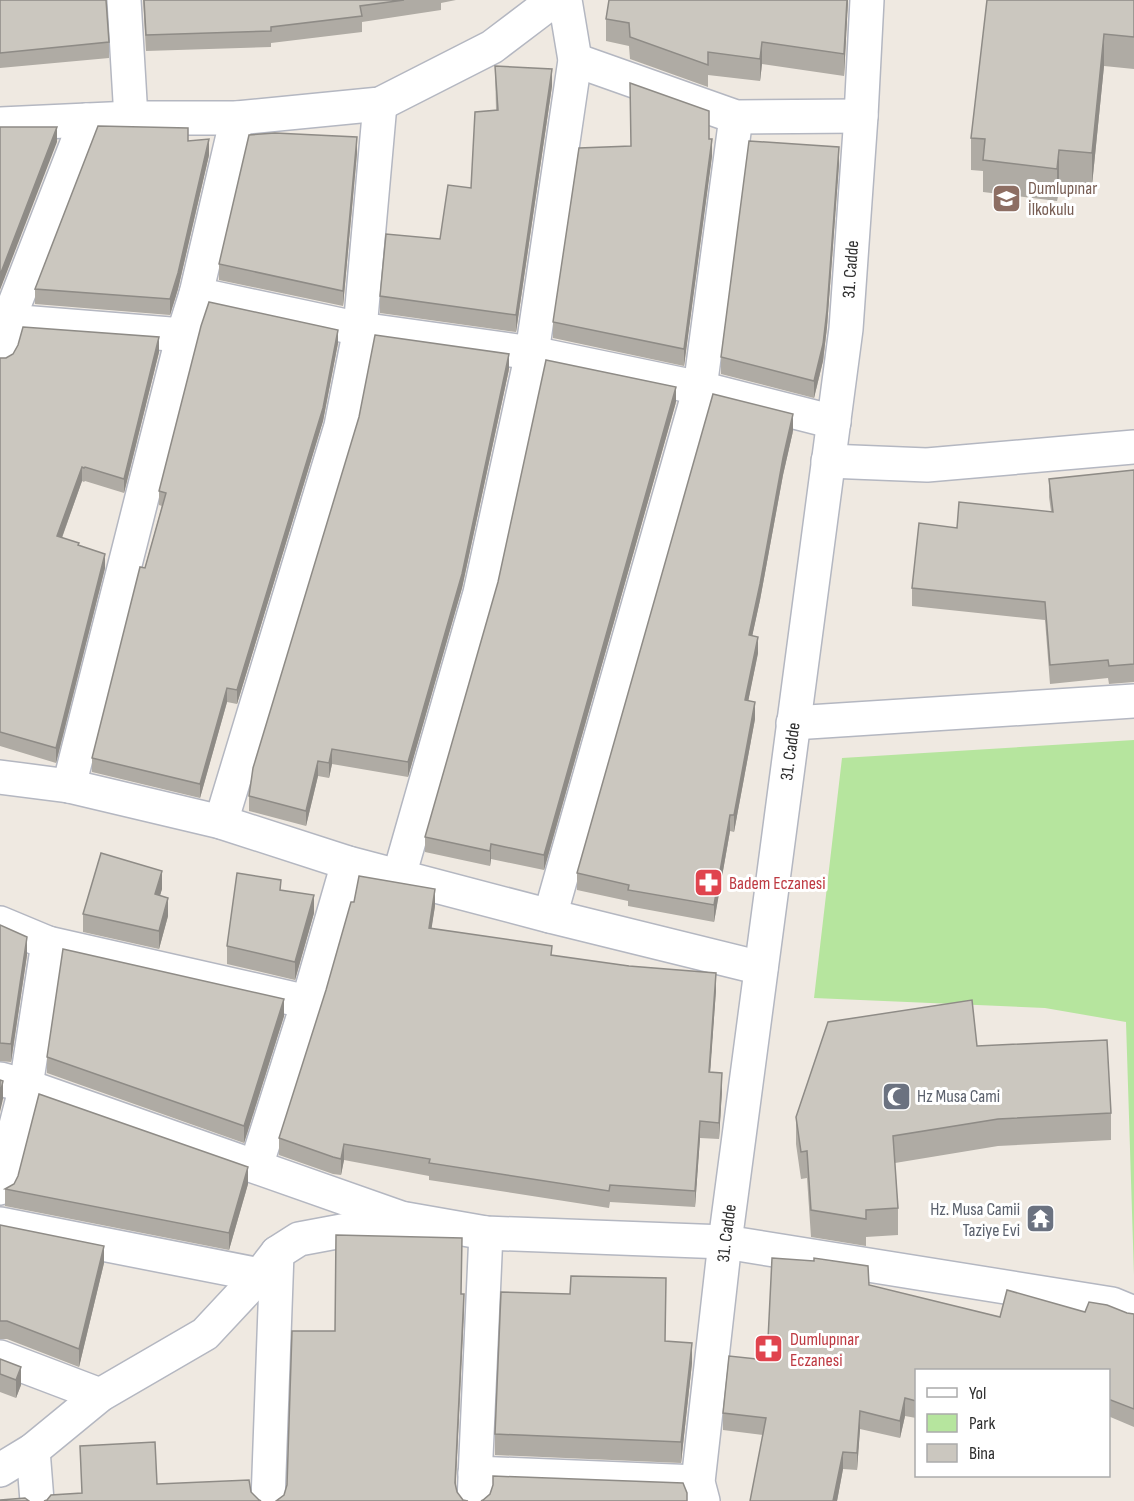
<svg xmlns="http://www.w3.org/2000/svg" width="1134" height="1501" viewBox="0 0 1134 1501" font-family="'Sofia Sans Condensed',sans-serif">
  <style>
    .green { fill: #b6e59e }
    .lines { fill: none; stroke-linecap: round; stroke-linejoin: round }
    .minor-casing { stroke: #b4b7c1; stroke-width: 36 }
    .minor { stroke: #fff; stroke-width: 33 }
    .wall { fill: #afaba4 }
    .shaded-wall { fill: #8e8b86 }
    .building { fill: #cbc7bf; stroke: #8e8b86; stroke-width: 1.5 }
    .labels { text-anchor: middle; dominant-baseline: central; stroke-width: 6; stroke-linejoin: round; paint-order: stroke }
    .education-label { font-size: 18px; fill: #785e54; stroke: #fff; text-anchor: start }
    .street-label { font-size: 18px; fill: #2e2e2e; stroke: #fff }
    .health-label { font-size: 18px; fill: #be3a42; stroke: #fff; text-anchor: start }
    .worship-label { font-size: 18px; fill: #5b616d; stroke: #fff; text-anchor: start }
  </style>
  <rect width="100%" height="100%" fill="#efe9e1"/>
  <path class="green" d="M1134 740V1275L1126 1022 1045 1008 814 998 842 758Z"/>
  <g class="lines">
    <defs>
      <g id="minor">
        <path d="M124 0 131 118"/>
        <path d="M575 60 736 117 861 116"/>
        <path d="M0 124 131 118H237L380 104 492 47 554 0"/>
        <path d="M196 294 360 329 532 353 700 388 834 422"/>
        <path d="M0 322 8 321 183 335"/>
        <path d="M0 355 8 321 86 120"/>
        <path d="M828 461 927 465 1134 447"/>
        <path d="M793 723 1134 701"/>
        <path d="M0 777 69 786 221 822 348 863 550 916 761 968"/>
        <path d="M69 786 183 335 196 294 237 118"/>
        <path d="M221 822 341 426 360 329 380 104"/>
        <path d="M399 876 480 593 532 353 575 60 565 0"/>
        <path d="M550 916 700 388 736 117"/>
        <path d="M0 923 48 943 308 1002"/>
        <path d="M0 1079 26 1086 404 1219"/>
        <path d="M256 1166 308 1002 348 863"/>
        <path d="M0 1188 26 1086 48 943"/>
        <path d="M0 1224 260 1275"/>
        <path d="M0 1357 100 1395"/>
        <path d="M33 1450 37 1501"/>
        <path d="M0 1470 33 1450 100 1395 205 1334 260 1275 277 1253 299 1239 406 1219 486 1233 725 1242 1112 1304 1134 1313"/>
        <path d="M475 1473 698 1482"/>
        <path d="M268 1501 277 1253"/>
        <path d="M474 1501 486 1233"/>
        <path id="s1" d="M703 1501 698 1482 725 1242 846 329 861 116 867 0"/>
      </g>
    </defs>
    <use href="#minor" class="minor-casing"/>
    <use href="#minor" class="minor"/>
  </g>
  <g class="wall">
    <path d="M0 0 109 42V58L0 68Z"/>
    <path d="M143 0H456L441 3V10L362 22V32L271 43V47L146 51Z"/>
    <path d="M609 0H848L844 76 762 64 760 81 708 75V87L630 59 629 46 606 41V19Z"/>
    <path d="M1134 0V69L1104 66 1092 185 1059 182 1057 201 983 192V171L971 170V138Z"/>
    <path d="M495 66 552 86 516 332 380 313V296L440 239 471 188 496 110Z"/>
    <path d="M709 139 712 156 684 366 553 338V322L631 146Z"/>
    <path d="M188 141 209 155 178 289 170 315 35 304V289Z"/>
    <path d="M357 153 343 306 219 280V264Z"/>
    <path d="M839 164 827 327 823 361 814 398 721 374V357Z"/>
    <path d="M338 343 323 421 237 704 227 702 200 798 92 772V758L162 506 159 505V491Z"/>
    <path d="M159 352 124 493 85 481 84 482 82 481 62 538 79 545 105 568 56 763 0 746V358Z"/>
    <path d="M509 369 462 588 408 777 332 764 329 778 318 776 306 826 249 811V796Z"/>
    <path d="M676 402 544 870 491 859 490 866 425 852V837Z"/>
    <path d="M793 431 783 475 760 600 752 636 758 653 748 701 755 719 734 832 730 831 714 922 628 906V901L577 890V873Z"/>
    <path d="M1134 470V682L1109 684 1108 678 1050 684 1045 620 912 606V588L957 528 1051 511 1049 497V479Z"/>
    <path d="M162 889 160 895 168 916 159 949 83 932V914Z"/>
    <path d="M281 890 314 913 295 980 227 964V946Z"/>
    <path d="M435 906 431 929 716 990 710 1072 722 1090 719 1139 700 1138 695 1207 610 1202 609 1208 429 1180V1176L344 1160 341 1175 333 1174 279 1155V1138Z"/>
    <path d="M0 925 27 955 11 1062 0 1061Z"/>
    <path d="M284 1016 244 1143 47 1073V1057Z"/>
    <path d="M977 1046 1111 1113V1140L998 1146 895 1163 898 1208V1235L866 1237V1246L811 1237 807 1178 801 1179 796 1144V1117Z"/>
    <path d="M248 1184 229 1250 5 1206V1189Z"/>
    <path d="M0 1225 104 1263 79 1367 7 1339H0Z"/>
    <path d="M869 1285 1000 1317 1085 1312 1134 1314V1427L1108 1416V1371H916V1418L905 1416 900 1438 860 1429 857 1470 843 1469 837 1501H750L763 1435 723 1430V1413Z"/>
    <path d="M665 1341 692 1363 681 1463 495 1455V1434Z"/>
    <path d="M0 1359 21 1385 16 1398 0 1392Z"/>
  </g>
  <g class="shaded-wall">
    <path d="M847 0H848L844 76V54Z"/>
    <path d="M1104 34V66L1092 185V153Z"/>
    <path d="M762 42V64L760 81V59Z"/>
    <path d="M552 69V86L516 332V315Z"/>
    <path d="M57 127V142L0 290V275Z"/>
    <path d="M357 137V153L343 306V291Z"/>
    <path d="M209 139V155L178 289 170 315V299Z"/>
    <path d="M712 139V156L684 366V349Z"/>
    <path d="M839 147V164L827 327 823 361 814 398V381Z"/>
    <path d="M1059 150V182L1057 201V169Z"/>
    <path d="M338 330V343L323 421 237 704V690Z"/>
    <path d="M159 337V352L124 493V479Z"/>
    <path d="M509 354V369L462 588 408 777V762Z"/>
    <path d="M676 387V402L544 870V855Z"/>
    <path d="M793 414V431L783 475 760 600 749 651V635L783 458Z"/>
    <path d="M82 467V481L57 551V536Z"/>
    <path d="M105 554V568L56 763V748Z"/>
    <path d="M758 637V653L745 717V700Z"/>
    <path d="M227 688V702L200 798V784Z"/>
    <path d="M755 702V719L734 832V815Z"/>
    <path d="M332 749V764L329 778V763Z"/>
    <path d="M318 761V776L306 826V811Z"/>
    <path d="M730 815V831L714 922V905Z"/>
    <path d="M491 844V859L490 866V851Z"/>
    <path d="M162 871V889L155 912V894Z"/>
    <path d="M435 889V906L429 945V928Z"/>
    <path d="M314 895V913L295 980V962Z"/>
    <path d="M168 898V916L159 949V931Z"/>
    <path d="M27 937V955L11 1062V1044Z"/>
    <path d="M716 973V990L709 1089V1072Z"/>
    <path d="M284 999V1016L244 1143V1126Z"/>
    <path d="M722 1073V1090L719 1139V1123Z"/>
    <path d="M3 1081V1099L0 1112V1094Z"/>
    <path d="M700 1121V1138L695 1207V1191Z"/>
    <path d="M344 1144V1160L341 1175V1159Z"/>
    <path d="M248 1167V1184L229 1250V1233Z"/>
    <path d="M104 1246V1263L79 1367V1349Z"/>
    <path d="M464 1294V1311L455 1500V1483Z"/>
    <path d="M692 1343V1363L681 1463V1442Z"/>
    <path d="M21 1367V1385L16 1398V1380Z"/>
    <path d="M905 1398V1416L900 1438V1421Z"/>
    <path d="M860 1411V1429L857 1470V1453Z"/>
    <path d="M843 1452V1469L837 1501H833Z"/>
  </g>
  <g class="building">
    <path d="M0 0H106L109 42 0 53Z"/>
    <path d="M144 0H404L360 6 362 16 271 27V31L146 35Z"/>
    <path d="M609 0H847L844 54 762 42 760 59 708 52V65L630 37 629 23 606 19Z"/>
    <path d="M987 0H1134V37L1104 34 1092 153 1059 150 1057 169 983 160 985 139 971 138Z"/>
    <path d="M495 66 552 69 516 315 380 296 386 234 440 239 448 185 471 188 475 112 498 110Z"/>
    <path d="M630 83 709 111V139H712L684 349 553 322 579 148 631 146Z"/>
    <path d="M98 126 188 128V141L209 139 178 273 170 299 35 289Z"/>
    <path d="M0 127H57L0 275Z"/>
    <path d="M275 133 357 137 343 291 219 264 249 135Z"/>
    <path d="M749 141 839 147 827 310 823 344 814 381 721 357Z"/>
    <path d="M209 302 338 330 323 408 237 690 227 688 200 784 92 758 140 567 145 568 166 493 159 491 201 326Z"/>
    <path d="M23 327 159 337 124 479 85 467 84 468 82 467 57 536 79 543 78 545 105 554 56 748 0 732V358H6L13 354 18 345Z"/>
    <path d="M375 335 509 354 462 574 408 762 332 749 329 763 318 761 306 811 249 796 253 768 359 417Z"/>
    <path d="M546 360 676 387 544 855 491 844 490 851 425 837 498 582Z"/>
    <path d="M713 394 793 414 783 458 760 584 749 635 758 637 745 700 755 702 734 815H730L714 905 628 890 629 885 577 873Z"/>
    <path d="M1134 470V664L1109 666 1108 660 1050 665 1045 602 912 588 919 523 957 528 959 502 1053 512 1049 479Z"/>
    <path d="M101 853 162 871 155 894 168 898 159 931 83 914Z"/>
    <path d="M237 873 281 880 280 890 314 895 295 962 227 946Z"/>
    <path d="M359 876 435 889 429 928 552 946 551 955 629 966 716 973 709 1072 722 1073 719 1123 700 1121 695 1191 610 1185 609 1191 429 1163 430 1159 344 1144 341 1159 333 1157 279 1138 326 990 351 902H354Z"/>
    <path d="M0 925 27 937 11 1044 0 1043Z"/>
    <path d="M63 949 284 999 244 1126 47 1057Z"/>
    <path d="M972 1000 977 1046 1107 1040 1111 1113 998 1119 893 1136 898 1208 866 1210V1219L811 1210 807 1151 801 1152 796 1117 828 1022Z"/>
    <path d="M0 1080 3 1081 0 1094Z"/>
    <path d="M39 1094 248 1167 229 1233 5 1189 14 1184 18 1176Z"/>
    <path d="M0 1225 104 1246 79 1349 7 1321H0Z"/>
    <path d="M336 1235 462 1238 461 1294H464L455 1483 457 1492 463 1500 468 1501H276L284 1495 287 1485 292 1331H335Z"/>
    <path d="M772 1258 814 1261V1258L868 1266 869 1285 1000 1317 1007 1290 1085 1312 1089 1302 1107 1305 1127 1313 1134 1314V1409L1108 1399V1371H916V1401L905 1398 900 1421 860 1411 857 1453 843 1452 833 1501H750L766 1418 723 1413 729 1356 767 1360Z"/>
    <path d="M571 1276 666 1278 665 1341 692 1343 681 1442 495 1434 501 1292 570 1294Z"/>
    <path d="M0 1359 21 1367 16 1380 0 1374Z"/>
    <path d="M155 1442 157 1484 249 1480 251 1492 259 1500 261 1501H44L47 1500 51 1495 82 1493 80 1446Z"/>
    <path d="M493 1476 683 1483 687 1493V1501H481L483 1500 490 1494 493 1485Z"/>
    <path d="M25 1498 29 1501H0V1500Z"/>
  </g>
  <defs>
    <symbol id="school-square" viewBox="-11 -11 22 22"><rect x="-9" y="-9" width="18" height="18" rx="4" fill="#8d6e63" stroke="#fff"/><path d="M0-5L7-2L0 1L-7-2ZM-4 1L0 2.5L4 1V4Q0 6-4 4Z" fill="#fff"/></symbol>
    <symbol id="pharmacy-square" viewBox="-11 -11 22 22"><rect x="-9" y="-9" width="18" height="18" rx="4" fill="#e0444e" stroke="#fff"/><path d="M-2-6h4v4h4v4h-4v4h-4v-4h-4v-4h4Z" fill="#fff"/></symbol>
    <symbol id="mosque-square" viewBox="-11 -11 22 22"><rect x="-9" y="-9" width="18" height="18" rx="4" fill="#6b7280" stroke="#fff"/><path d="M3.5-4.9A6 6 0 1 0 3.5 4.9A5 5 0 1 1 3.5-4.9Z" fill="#fff"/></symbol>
    <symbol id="temple-square" viewBox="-11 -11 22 22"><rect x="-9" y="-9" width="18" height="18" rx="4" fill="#6b7280" stroke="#fff"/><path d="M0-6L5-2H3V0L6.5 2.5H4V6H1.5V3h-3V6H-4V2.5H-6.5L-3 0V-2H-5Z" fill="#fff"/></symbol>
  </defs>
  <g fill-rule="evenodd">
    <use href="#school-square" x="990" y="182" width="33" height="33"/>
    <use href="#pharmacy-square" x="692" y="866" width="33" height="33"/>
    <use href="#mosque-square" x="880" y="1080" width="33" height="33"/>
    <use href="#temple-square" x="1024" y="1202" width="33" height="33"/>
    <use href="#pharmacy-square" x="752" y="1332" width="33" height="33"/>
  </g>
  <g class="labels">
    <g class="education-label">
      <text x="1028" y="188">Dumlupınar<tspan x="1028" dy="21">İlkokulu</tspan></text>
    </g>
    <g class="street-label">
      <text stroke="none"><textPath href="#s1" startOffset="1242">31. Cadde</textPath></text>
      <text stroke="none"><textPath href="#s1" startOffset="756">31. Cadde</textPath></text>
      <text stroke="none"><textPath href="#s1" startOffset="270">31. Cadde</textPath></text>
    </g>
    <g class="health-label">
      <text x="729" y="883">Badem Eczanesi</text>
      <text x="790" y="1339">Dumlupınar<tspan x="790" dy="21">Eczanesi</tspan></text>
    </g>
    <g class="worship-label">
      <text x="917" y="1096">Hz Musa Cami</text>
      <text x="1020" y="1209" text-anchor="end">Hz. Musa Camii<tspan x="1020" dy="21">Taziye Evi</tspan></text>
    </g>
  </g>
  <rect x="915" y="1369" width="195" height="108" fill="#ffffff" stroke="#ababab" stroke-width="1.5"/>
  <rect x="927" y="1388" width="30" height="9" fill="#ffffff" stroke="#ababab" stroke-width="1.5"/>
  <text x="969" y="1399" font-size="18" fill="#2e2e2e">Yol</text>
  <rect x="927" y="1414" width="30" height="18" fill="#b6e59e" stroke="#ababab" stroke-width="1.5"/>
  <text x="969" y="1429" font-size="18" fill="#2e2e2e">Park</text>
  <rect x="927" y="1444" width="30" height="18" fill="#cbc7bf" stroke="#ababab" stroke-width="1.5"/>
  <text x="969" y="1459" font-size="18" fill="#2e2e2e">Bina</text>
</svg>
